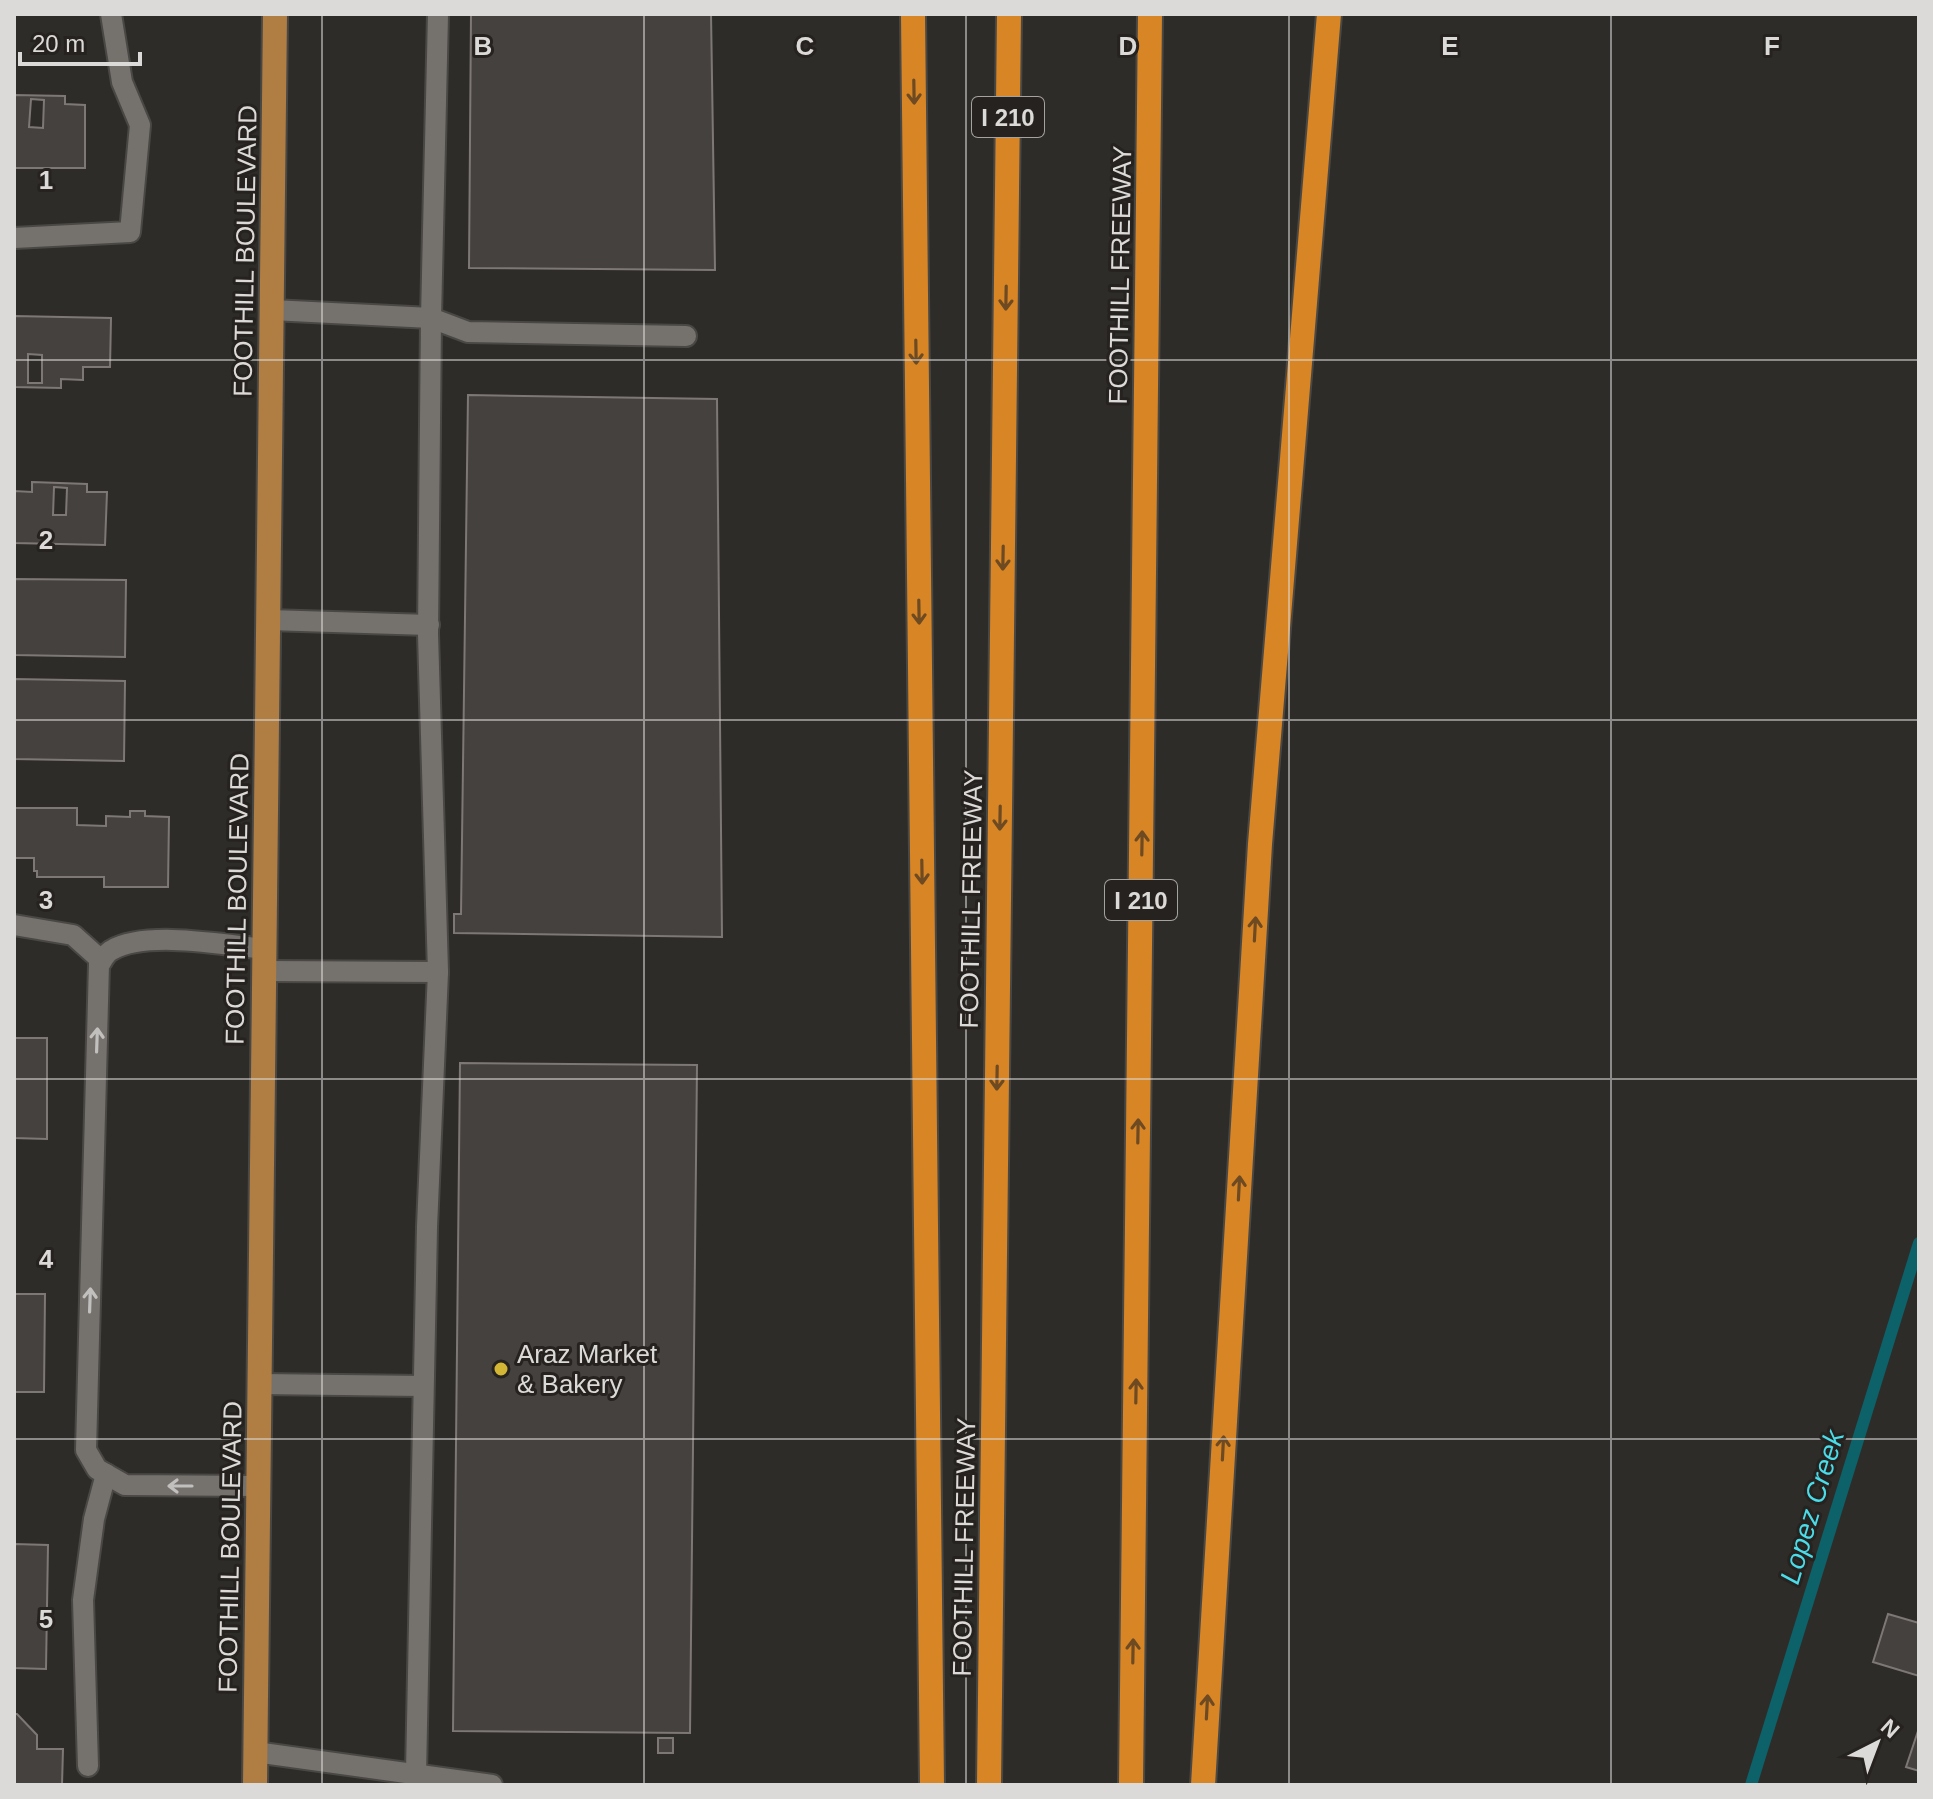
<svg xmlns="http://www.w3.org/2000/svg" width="1933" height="1799" viewBox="0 0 1933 1799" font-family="Arial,sans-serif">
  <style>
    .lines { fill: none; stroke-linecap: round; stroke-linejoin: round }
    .stream { stroke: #0d6168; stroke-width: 12 }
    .building { fill: #45413f; stroke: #7d7876; stroke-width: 2; fill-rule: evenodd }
    .lane-casing { stroke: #4a4845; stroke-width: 24 }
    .primary-casing { stroke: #4a4845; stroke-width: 28 }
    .highway-casing { stroke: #4a4845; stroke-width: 28 }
    .lane { stroke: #75726e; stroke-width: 20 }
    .primary { stroke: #b07d42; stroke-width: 24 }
    .highway { stroke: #d88525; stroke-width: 24 }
    .oneway { stroke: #6d4a21 }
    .oneway2 { stroke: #c2c0be }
    .grid { fill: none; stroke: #dcdad8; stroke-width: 2; stroke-opacity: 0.55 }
    .poi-dot { fill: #d4b635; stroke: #25221f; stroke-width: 3 }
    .labels { text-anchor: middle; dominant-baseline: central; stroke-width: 6; stroke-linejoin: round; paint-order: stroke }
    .shield { fill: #25221f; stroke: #a5a3a0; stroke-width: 2 }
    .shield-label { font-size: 24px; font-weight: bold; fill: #dcdad8 }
    .street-label { font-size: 26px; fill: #dcdad8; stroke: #25221f }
    .poi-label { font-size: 26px; fill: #dcdad8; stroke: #25221f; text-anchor: start }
    .water-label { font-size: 28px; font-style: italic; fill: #4adce8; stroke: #25221f }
    .grid-label { font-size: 26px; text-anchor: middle; font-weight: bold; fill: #dcdad8; stroke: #25221f; stroke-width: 6; stroke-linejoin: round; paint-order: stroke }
  </style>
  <rect width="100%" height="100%" fill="#2e2c29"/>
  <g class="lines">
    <path class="stream" d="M1751 1785 1919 1243"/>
  </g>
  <g class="building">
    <path d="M471 14H711L715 270 469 268Z"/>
    <path d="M14 95 65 96V104L85 105V168H14ZM31 99 44 100 43 128 29 127Z"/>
    <path d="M14 316 111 318 110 367H83V380L61 379V388L14 387ZM28 354 42 355V383H28Z"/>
    <path d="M468 395 717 399 722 937 454 933V914H461Z"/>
    <path d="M32 482 87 484V492H107L105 545 14 543V491L32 492ZM54 487 67 488 66 515H53Z"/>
    <path d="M14 579 126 580 125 657 14 655Z"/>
    <path d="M14 679 125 681 124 761 14 759Z"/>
    <path d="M14 808H77V825L106 826V816L130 817V811H145V816L169 817 168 887H104V877H37V871H34V858H14Z"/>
    <path d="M14 1038H47V1139L14 1138Z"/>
    <path d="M460 1063 697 1065 690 1733 453 1731Z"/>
    <path d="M14 1294H45L44 1392H14Z"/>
    <path d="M14 1544 48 1545 46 1669 14 1668Z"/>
    <path d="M1888 1614 1919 1623V1676L1873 1662Z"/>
    <path d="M14 1714H17L37 1735V1749H63L62 1785H14Z"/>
    <path d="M1919 1728V1771L1906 1767Z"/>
    <rect x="658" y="1738" width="15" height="15"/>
  </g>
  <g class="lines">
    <defs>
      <g id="lane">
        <path d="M14 238 130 232 140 125 122 82 111 14"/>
        <path d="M272 310 431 318 468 332 686 336"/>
        <path d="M269 620 429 625"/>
        <path d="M14 925 73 935 102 961"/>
        <path d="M264 971 438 972"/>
        <path d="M260 1384 423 1386"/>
        <path d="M258 1486 125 1485 97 1469 86 1450 99 964C103 959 107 952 112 950 146 930 226 945 265 949"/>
        <path d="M255 1752 492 1785"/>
        <path d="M88 1766 83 1600 94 1519 106 1474"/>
        <path d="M416 1774 427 1227 438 972 428 634 431 318 438 14"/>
      </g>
      <path id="primary" d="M255 1785 275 14"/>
      <g id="highway">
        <path d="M913 14 932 1785"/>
        <path d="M989 1785 1009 14"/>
        <path d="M1131 1785 1150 14"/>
        <path d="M1203 1785 1260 844 1329 14"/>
      </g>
    </defs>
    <use href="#lane" class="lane-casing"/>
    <use href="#primary" class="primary-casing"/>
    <use href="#highway" class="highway-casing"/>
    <use href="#lane" class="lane"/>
    <use href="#primary" class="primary"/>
    <use href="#highway" class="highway"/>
  </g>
  <defs><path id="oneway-shaft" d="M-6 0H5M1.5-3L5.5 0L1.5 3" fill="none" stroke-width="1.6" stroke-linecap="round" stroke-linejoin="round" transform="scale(2)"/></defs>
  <g class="oneway">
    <use href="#oneway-shaft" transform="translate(914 92) rotate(89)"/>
    <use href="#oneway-shaft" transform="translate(1006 298) rotate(91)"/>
    <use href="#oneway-shaft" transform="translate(916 352) rotate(89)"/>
    <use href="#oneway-shaft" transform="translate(1003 558) rotate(91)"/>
    <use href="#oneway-shaft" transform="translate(919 612) rotate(89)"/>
    <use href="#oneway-shaft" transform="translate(1000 818) rotate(91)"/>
    <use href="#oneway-shaft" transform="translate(1142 843) rotate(-89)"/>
    <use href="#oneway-shaft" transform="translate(922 872) rotate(89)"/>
    <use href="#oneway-shaft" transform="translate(1255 929) rotate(-87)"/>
    <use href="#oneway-shaft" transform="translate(997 1078) rotate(91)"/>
    <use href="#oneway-shaft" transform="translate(1138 1131) rotate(-89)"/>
    <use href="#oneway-shaft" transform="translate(1239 1188) rotate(-87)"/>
    <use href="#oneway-shaft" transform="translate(1136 1391) rotate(-89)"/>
    <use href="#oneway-shaft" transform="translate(1223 1448) rotate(-87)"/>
    <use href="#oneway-shaft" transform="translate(1133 1651) rotate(-89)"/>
    <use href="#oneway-shaft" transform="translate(1207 1707) rotate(-87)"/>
  </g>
  <g class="oneway2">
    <use href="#oneway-shaft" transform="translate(97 1040) rotate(-88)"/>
    <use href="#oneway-shaft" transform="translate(90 1300) rotate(-88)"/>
    <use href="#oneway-shaft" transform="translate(180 1486) rotate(-180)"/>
  </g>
  <path class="grid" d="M322 14V1785M644 14V1785M966 14V1785M1289 14V1785M1611 14V1785M14 360H1919M14 720H1919M14 1079H1919M14 1439H1919"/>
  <circle class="poi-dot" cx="501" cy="1369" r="8"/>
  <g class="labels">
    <g class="shield">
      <rect x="972" y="97" width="72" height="40" rx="6"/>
      <rect x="1105" y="880" width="72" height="40" rx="6"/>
    </g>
    <g class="shield-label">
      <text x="1008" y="117">I 210</text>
      <text x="1141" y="900">I 210</text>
    </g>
    <g class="street-label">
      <text transform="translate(245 251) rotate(-89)">FOOTHILL BOULEVARD</text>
      <text transform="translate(1120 275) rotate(-89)">FOOTHILL FREEWAY</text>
      <text transform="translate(237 899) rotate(-89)">FOOTHILL BOULEVARD</text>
      <text transform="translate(971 899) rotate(-89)">FOOTHILL FREEWAY</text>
      <text transform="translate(230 1547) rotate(-89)">FOOTHILL BOULEVARD</text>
      <text transform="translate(964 1547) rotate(-89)">FOOTHILL FREEWAY</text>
    </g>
    <g class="poi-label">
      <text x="517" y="1354">Araz Market<tspan x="517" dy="30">&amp; Bakery</tspan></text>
    </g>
    <g class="water-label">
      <text transform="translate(1812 1507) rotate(-73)">Lopez Creek</text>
    </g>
  </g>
  <g class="grid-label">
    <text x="483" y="55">B</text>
    <text x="805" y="55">C</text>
    <text x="1128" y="55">D</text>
    <text x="1450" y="55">E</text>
    <text x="1772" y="55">F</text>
    <text x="46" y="189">1</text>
    <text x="46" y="549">2</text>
    <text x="46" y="909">3</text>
    <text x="46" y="1268">4</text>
    <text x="46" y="1628">5</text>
  </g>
  <rect width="1933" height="1799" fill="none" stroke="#dcdad8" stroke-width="32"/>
  <g transform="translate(1877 1743) rotate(42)" stroke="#25221f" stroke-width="6" paint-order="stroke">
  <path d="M0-6L14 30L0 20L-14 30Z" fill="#dcdad8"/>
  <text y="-12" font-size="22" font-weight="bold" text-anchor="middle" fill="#dcdad8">N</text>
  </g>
  <path d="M20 52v12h120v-12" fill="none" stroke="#dcdad8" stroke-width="4"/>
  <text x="32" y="52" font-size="24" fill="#dcdad8" stroke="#25221f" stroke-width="6" paint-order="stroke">20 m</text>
</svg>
